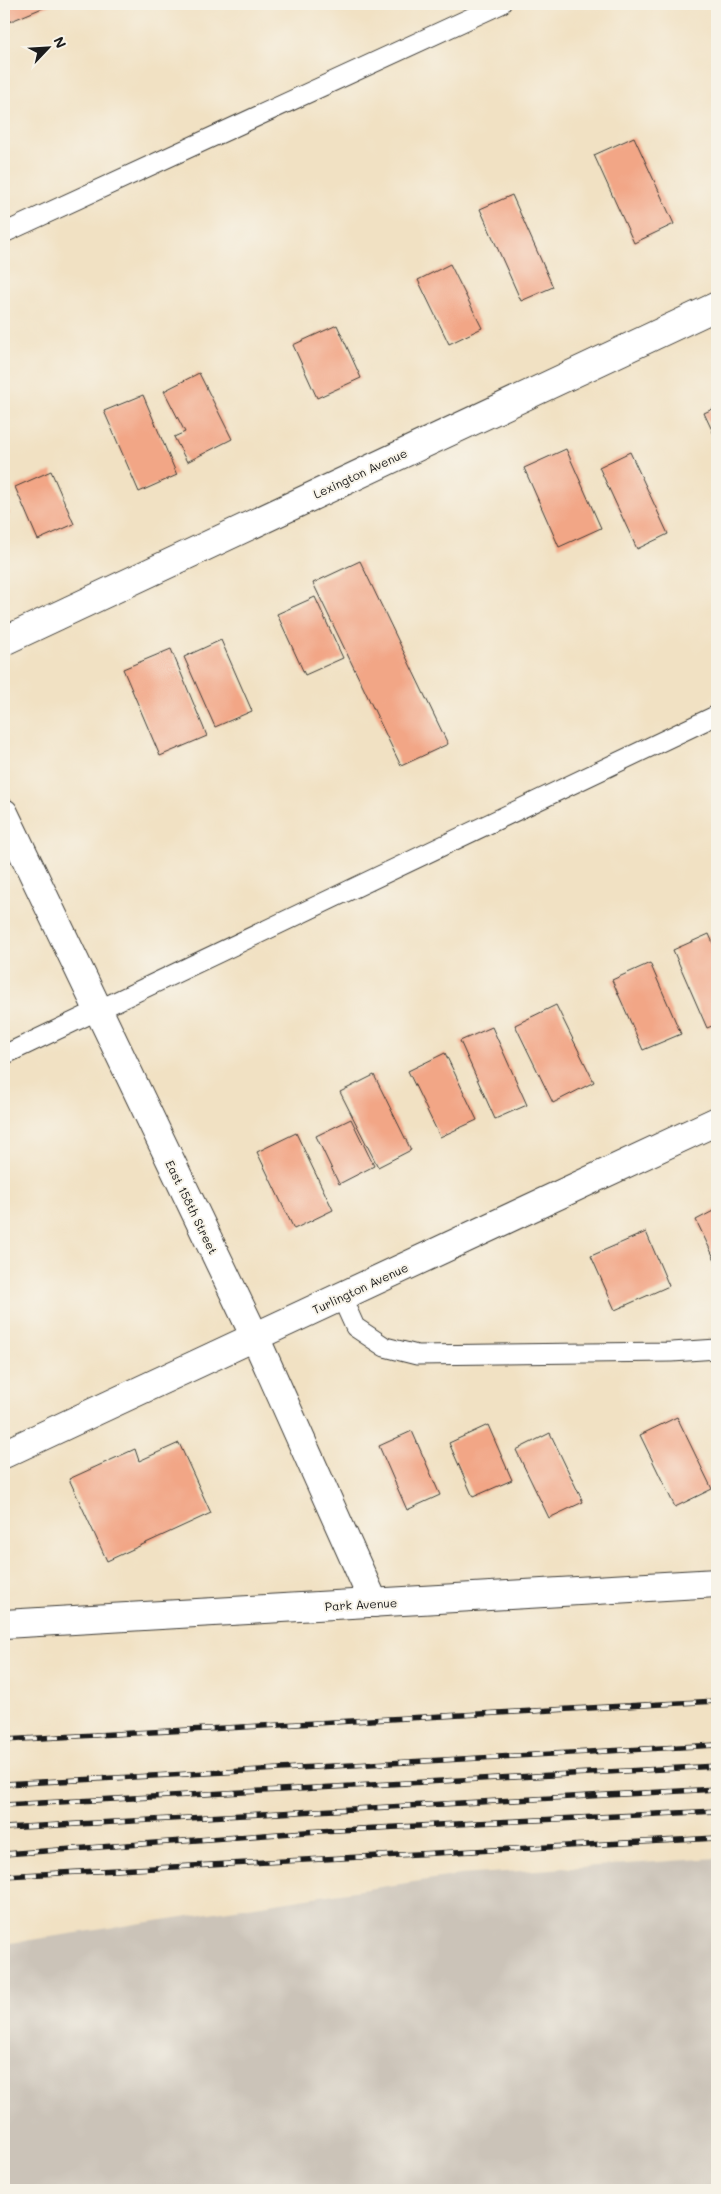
<svg xmlns="http://www.w3.org/2000/svg" width="721" height="2194" viewBox="0 0 721 2194" font-family="Mali,sans-serif">
  <style>
    .industrial { fill: #cbc3b8 }
    .building { fill: #f2a686 }
    .lines { fill: none; stroke-linecap: round; stroke-linejoin: round }
    .service-casing { stroke: #3c3a35; stroke-width: 21 }
    .minor-casing { stroke: #3c3a35; stroke-width: 30 }
    .tertiary-casing { stroke: #3c3a35; stroke-width: 30 }
    .service { stroke: #fff; stroke-width: 19 }
    .minor { stroke: #fff; stroke-width: 28 }
    .tertiary { stroke: #fff; stroke-width: 28 }
    .rail-casing { stroke: #1c1c1c; stroke-width: 5.5 }
    .rail { stroke: #f7f3e8; stroke-width: 4; stroke-dasharray: 11; stroke-linecap: butt }
    .labels { text-anchor: middle; dominant-baseline: central; stroke-width: 4; stroke-linejoin: round; paint-order: stroke }
    .street-label { font-size: 12px; fill: #1c1c1c; stroke: #f7f3e8 }
  </style>
  <rect width="100%" height="100%" fill="#f7f3e8"/>
  <filter id="ink" filterUnits="userSpaceOnUse"><feTurbulence type="fractalNoise" baseFrequency=".02" numOctaves="2"/><feDisplacementMap in="SourceGraphic" scale="10" xChannelSelector="R" yChannelSelector="G"/><feConvolveMatrix kernelMatrix="1 2 1 2 8 2 1 2 1" color-interpolation-filters="sRGB"/></filter>
  <filter id="wash" filterUnits="userSpaceOnUse"><feTurbulence type="fractalNoise" baseFrequency=".0096" numOctaves="4" result="noise"/><feDisplacementMap in="SourceGraphic" scale="20" xChannelSelector="R" yChannelSelector="G"/><feGaussianBlur stdDeviation="1.12" result="paint"/><feColorMatrix in="noise" values="0 0 0 0 0 0 0 0 0 0 0 0 0 0 0 0 0 1.4 0 .05"/><feComposite in="paint" operator="in"/></filter>
  <g filter="url(#wash)">
    <rect width="100%" height="100%" fill="#f1e1c3"/>
    <path class="industrial" d="M717 1858V2186L709 2190H4V1944L460 1875Z"/>
    <g id="blocks">
      <g class="building">
        <path d="M4 4H52L4 24Z"/>
        <path d="M634 137 674 224 634 243 594 155Z"/>
        <path d="M512 195 553 287 521 301 480 209Z"/>
        <path d="M450 264 482 328 449 344 418 280Z"/>
        <path d="M337 325 361 378 317 398 293 345Z"/>
        <path d="M199 373 232 439 187 462 174 437 185 432 164 391Z"/>
        <path d="M143 395 177 475 139 492 104 411Z"/>
        <path d="M717 407V441L704 413Z"/>
        <path d="M566 449 601 528 559 547 524 468Z"/>
        <path d="M630 452 668 534 637 549 599 467Z"/>
        <path d="M51 471 74 524 38 540 15 487Z"/>
        <path d="M4 501 10 514 4 517Z"/>
        <path d="M360 561 448 744 401 766 313 583Z"/>
        <path d="M315 597 343 658 305 675 277 614Z"/>
        <path d="M221 640 252 711 215 727 184 657Z"/>
        <path d="M171 649 207 736 160 756 123 669Z"/>
        <path d="M709 934 717 952V1024L707 1028 673 950Z"/>
        <path d="M650 963 681 1034 643 1050 612 980Z"/>
        <path d="M556 1005 594 1082 553 1103 515 1025Z"/>
        <path d="M492 1027 527 1105 495 1119 460 1041Z"/>
        <path d="M445 1053 477 1120 440 1137 408 1071Z"/>
        <path d="M374 1075 411 1150 378 1167 340 1092Z"/>
        <path d="M351 1119 374 1166 339 1184 316 1136Z"/>
        <path d="M296 1133 333 1210 294 1229 257 1152Z"/>
        <path d="M717 1209V1264L696 1220Z"/>
        <path d="M646 1232 669 1286 615 1310 591 1256Z"/>
        <path d="M677 1417 712 1489 675 1507 640 1435Z"/>
        <path d="M488 1425 512 1480 473 1497 449 1443Z"/>
        <path d="M412 1431 440 1495 407 1510 379 1446Z"/>
        <path d="M550 1433 583 1502 549 1518 516 1450Z"/>
        <path d="M179 1443 211 1513 107 1561 69 1479 135 1449 139 1461Z"/>
      </g>
    </g>
  </g>
  <g filter="url(#ink)">
    <use href="#blocks" fill-opacity="0" stroke="#3c3a35" stroke-width="1"/>
    <g class="lines">
      <defs>
        <g id="service">
          <path d="M4 233 501 4"/>
          <path d="M4 1055 717 715"/>
          <path d="M341 1296 355 1327 385 1347 417 1355 672 1352 717 1349"/>
        </g>
        <g id="minor">
          <path d="M4 641 717 306"/>
          <path d="M4 813 255 1337 374 1603"/>
          <path d="M4 1454 717 1121"/>
        </g>
        <path id="tertiary" d="M4 1624 717 1583"/>
      </defs>
      <use href="#service" class="service-casing"/>
      <use href="#minor" class="minor-casing"/>
      <use href="#tertiary" class="tertiary-casing"/>
      <use href="#service" class="service"/>
      <use href="#minor" class="minor"/>
      <use href="#tertiary" class="tertiary"/>
      <defs>
        <g id="rail">
          <path d="M4 1740 717 1701"/>
          <path d="M4 1784 717 1745"/>
          <path d="M4 1805 717 1766"/>
          <path d="M4 1828 717 1789"/>
          <path d="M4 1854 319 1831 717 1811"/>
          <path d="M4 1876 717 1838"/>
        </g>
      </defs>
      <use href="#rail" class="rail-casing"/>
      <use href="#rail" class="rail"/>
    </g>
  </g>
  <g class="labels">
    <g class="street-label">
      <text transform="translate(360 473) rotate(-25)">Lexington Avenue</text>
      <text transform="translate(192 1207) rotate(64)">East 158th Street</text>
      <text transform="translate(360 1288) rotate(-25)">Turlington Avenue</text>
      <text transform="translate(361 1604) rotate(-3)">Park Avenue</text>
    </g>
  </g>
  <rect width="721" height="2194" fill="none" stroke="#f7f3e8" stroke-width="20"/>
  <g transform="translate(48 48) rotate(65)" stroke="#f7f3e8" stroke-width="4" paint-order="stroke">
  <path d="M0-4L9 19L0 12L-9 19Z" fill="#1c1c1c"/>
  <text y="-8" font-size="14" font-weight="bold" text-anchor="middle" fill="#1c1c1c">N</text>
  </g>
</svg>
